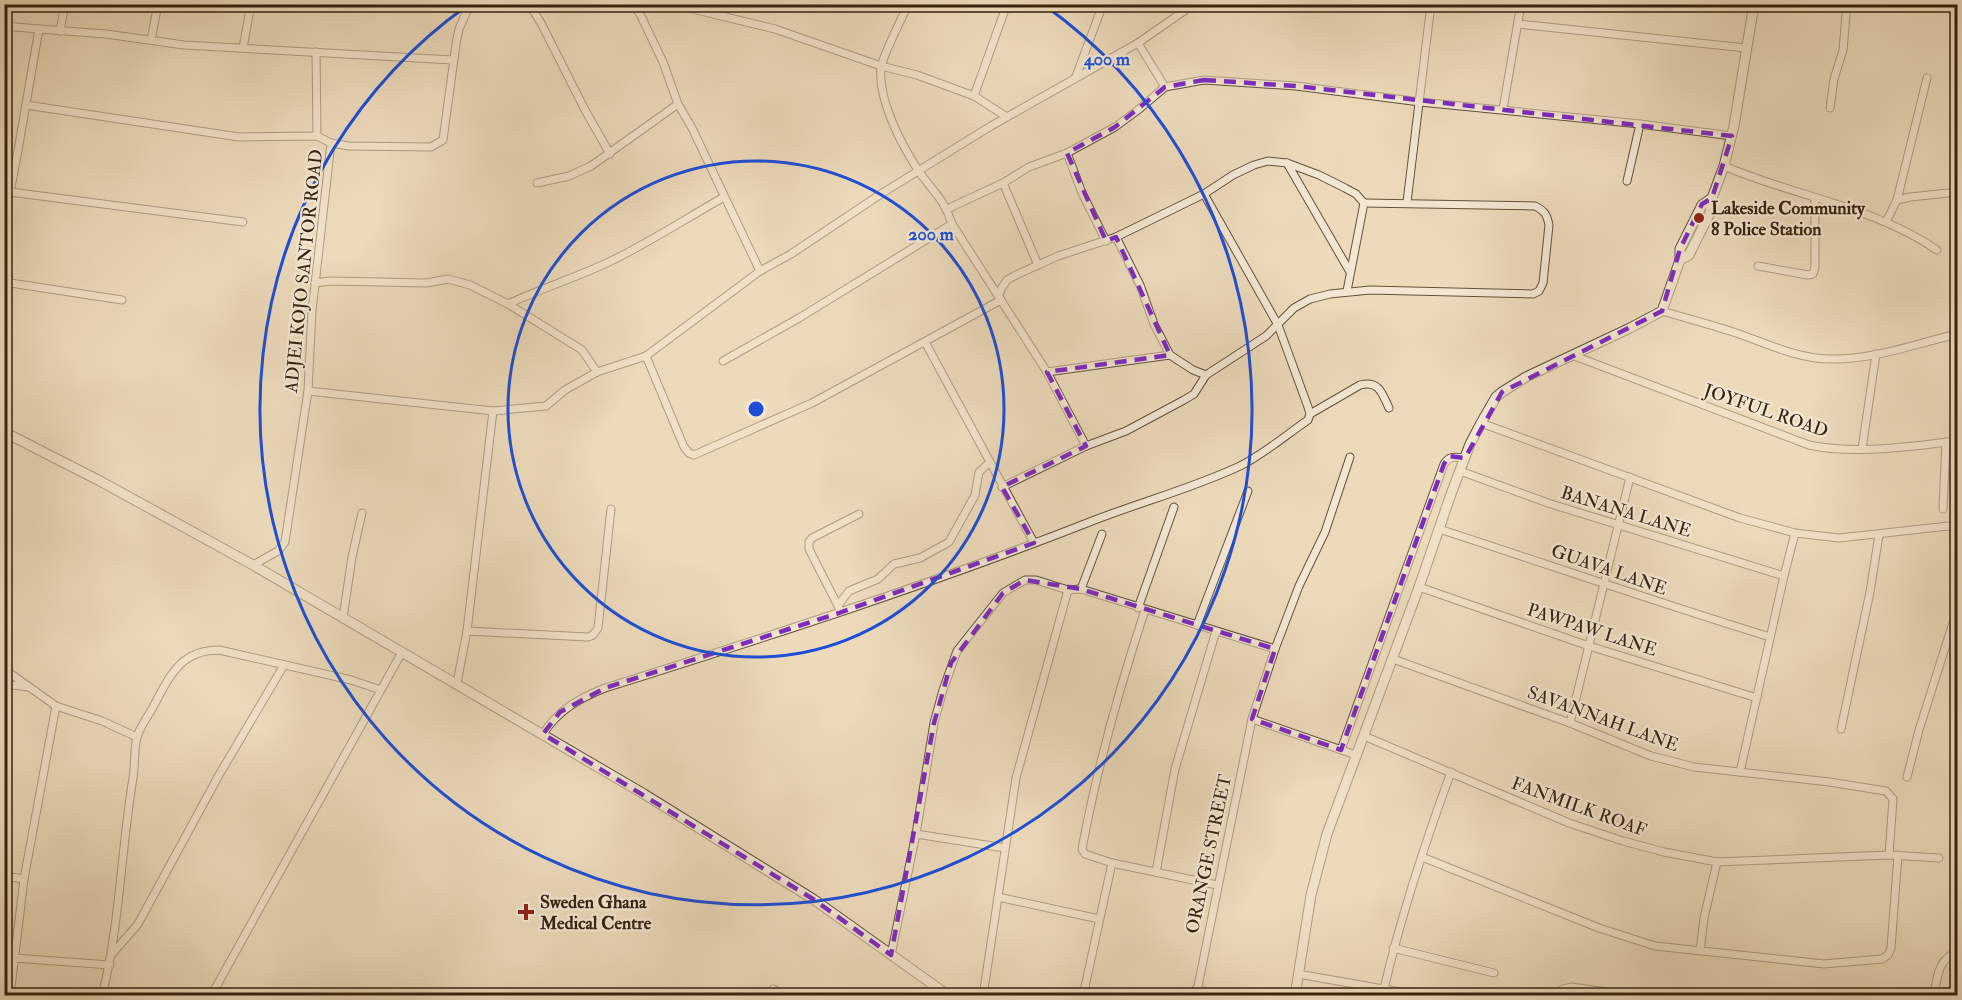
<svg xmlns="http://www.w3.org/2000/svg" width="1962" height="1000" viewBox="0 0 1962 1000" font-family="'IM FELL Double Pica',serif">
  <style>
    .lines { fill: none; stroke-linecap: round; stroke-linejoin: round }
    .minor-casing { stroke: #63513c; stroke-width: 9 }
    .tertiary-casing { stroke: #63513c; stroke-width: 11 }
    .minor { stroke: #f3e7d3; stroke-width: 7 }
    .tertiary { stroke: #f3e7d3; stroke-width: 9 }
    .marked { fill: none; stroke: #7b2cbf; stroke-width: 4.5; stroke-dasharray: 12 8; stroke-linejoin: round }
    .ring { fill: none; stroke: #1d4ed8; stroke-width: 3 }
    .poi-dot { fill: #8f2418; stroke: #f3e7d3; stroke-width: 2 }
    .labels { text-anchor: middle; dominant-baseline: central; stroke-width: 4.5; stroke-linejoin: round; paint-order: stroke }
    .poi-label { font-size: 18px; font-weight: bold; fill: #352311; stroke: #f3e7d3; text-anchor: start }
    .street-label { font-size: 18px; fill: #352311; stroke: #f3e7d3 }
    .centre { fill: #1d4ed8; stroke: #f3e7d3; stroke-width: 3 }
    .ring-label { font-size: 18px; text-anchor: middle; font-weight: bold; fill: #1d4ed8; stroke: #f3e7d3; stroke-width: 4.5; stroke-linejoin: round; paint-order: stroke }
  </style>
  <rect width="100%" height="100%" fill="#ecdabb"/>
  <filter id="stains"><feTurbulence type="fractalNoise" baseFrequency=".00333" numOctaves="4"/><feColorMatrix values="0 0 0 0 .2 0 0 0 0 .09 0 0 0 0 .02 0 0 0 .5 -.17"/></filter>
  <radialGradient id="worn" r=".72"><stop offset=".6" stop-color="#630" stop-opacity="0"/><stop offset="1" stop-color="#630" stop-opacity=".3"/></radialGradient>
  <g class="lines">
    <defs>
      <g id="minor">
        <path d="M529 4 541 23 585 110 610 154"/>
        <path d="M632 4 640 14 663 62 678 104 692 128 760 271"/>
        <path d="M672 4 775 29 881 66 917 75 974 96 1007 117"/>
        <path d="M908 4C902 19 883 54 881 68 878 100 901 144 918 170 932 191 944 198 952 224L1047 372 1086 446"/>
        <path d="M1518 24 1746 48"/>
        <path d="M4 26 39 29 17 156 10 192 4 207"/>
        <path d="M39 29 106 34 184 45 453 60"/>
        <path d="M60 31 65 4"/>
        <path d="M151 40 158 4"/>
        <path d="M1138 43 1165 87"/>
        <path d="M243 48 251 4"/>
        <path d="M316 52 317 136"/>
        <path d="M1075 79 1103 4"/>
        <path d="M974 96 1007 4"/>
        <path d="M26 105 239 137 317 136 331 143 349 146 431 147 443 140 456 44 459 29 470 4"/>
        <path d="M1830 108 1834 79 1843 50 1847 4"/>
        <path d="M1503 109 1521 4"/>
        <path d="M1067 153 1082 193 1106 241"/>
        <path d="M1287 163 1350 272"/>
        <path d="M1724 166C1793 196 1873 206 1937 250"/>
        <path d="M1627 181 1640 124"/>
        <path d="M537 183 569 176 591 166 678 104"/>
        <path d="M1003 183 1038 265"/>
        <path d="M10 192 243 222"/>
        <path d="M1897 200 1910 197 1958 192"/>
        <path d="M1407 202 1431 4"/>
        <path d="M947 209 1003 183 1029 167 1067 153 1115 127 1138 110 1165 87 1204 80 1296 86 1420 102 1640 124 1732 136"/>
        <path d="M1886 222 1897 200 1927 78"/>
        <path d="M1116 237 1140 285 1154 324 1170 355 1193 370 1206 375"/>
        <path d="M1758 266 1808 275 1813 274 1815 267V198"/>
        <path d="M4 282 122 300"/>
        <path d="M315 283 330 281 427 283 448 279 470 285 508 304 582 350 597 372"/>
        <path d="M999 295 1001 289 1007 280 1016 275 1058 256 1116 237 1204 194 1233 175 1254 165 1268 161 1287 163 1319 175 1345 188 1356 194 1364 203 1347 291"/>
        <path d="M508 304C542 288 578 277 611 261 650 242 687 218 724 197"/>
        <path d="M1662 311C1685 318 1709 324 1733 332 1764 342 1797 359 1831 359 1873 360 1917 343 1958 334"/>
        <path d="M925 342 1034 543"/>
        <path d="M1572 355 1809 445C1857 455 1909 446 1958 441"/>
        <path d="M646 356 684 447 689 453 694 455 812 403 1001 300"/>
        <path d="M723 361 799 318 952 224"/>
        <path d="M1047 372 1170 355"/>
        <path d="M308 391 493 411 546 406 565 390 597 372 646 356 760 271 791 254 884 192 991 126 1138 43 1194 4"/>
        <path d="M1310 414 1360 385C1379 380 1382 393 1389 408"/>
        <path d="M1481 423 1740 518 1795 533 1839 538 1958 525"/>
        <path d="M1862 449 1876 354"/>
        <path d="M1460 471 1551 504 1784 576"/>
        <path d="M1002 487 1086 446 1126 431 1184 400 1194 394 1206 375 1266 336 1294 308 1310 299 1330 294 1370 290 1533 294 1539 291 1543 283 1549 225C1547 215 1545 211 1535 206L1364 203"/>
        <path d="M1943 509 1946 442"/>
        <path d="M1439 529C1550 565 1659 603 1770 637"/>
        <path d="M253 565 278 551 285 542 308 391 312 311 331 143"/>
        <path d="M1419 587 1589 646 1757 698"/>
        <path d="M1081 589 1102 534"/>
        <path d="M839 604 849 591 878 579 894 564 920 558 949 542 975 495 979 472 989 463"/>
        <path d="M839 608 809 549V542L812 538 859 514"/>
        <path d="M1138 608 1174 507"/>
        <path d="M343 618 352 557 362 513"/>
        <path d="M1197 625 1248 491"/>
        <path d="M467 631 588 637 593 635 598 628 611 509"/>
        <path d="M1393 659 1570 723 1651 756 1694 767 1829 782 1886 791 1893 799 1889 855"/>
        <path d="M4 669 56 706 102 721 137 737"/>
        <path d="M457 683 467 631 493 411"/>
        <path d="M4 684 29 687"/>
        <path d="M1252 719 1356 755"/>
        <path d="M1570 723 1630 477"/>
        <path d="M1841 729 1870 592 1879 535"/>
        <path d="M543 734C558 710 580 698 605 688 767 637 929 585 1087 523 1137 503 1191 489 1240 466 1264 454 1286 435 1308 420L1310 414 1308 407 1278 325 1204 194"/>
        <path d="M1364 736 1569 823 1623 841 1664 852 1717 862 1889 855 1939 858"/>
        <path d="M1341 750 1444 464C1450 455 1455 457 1465 458"/>
        <path d="M1740 772 1784 576 1795 533"/>
        <path d="M1907 777 1919 730 1958 607"/>
        <path d="M916 834 1005 848"/>
        <path d="M1422 857 1599 928 1655 946 1824 964 1882 959 1888 955 1891 948 1898 855"/>
        <path d="M1112 863 1217 885"/>
        <path d="M1156 872 1175 769 1216 631"/>
        <path d="M4 876 24 879"/>
        <path d="M998 897 1099 919"/>
        <path d="M1393 948 1494 973"/>
        <path d="M1700 951 1704 918 1717 862"/>
        <path d="M112 954 138 924 219 775 284 665"/>
        <path d="M891 955 916 834 934 723 943 690 957 651 1003 593 1025 580H1036L1068 590"/>
        <path d="M14 958 110 965"/>
        <path d="M1298 974 1423 996"/>
        <path d="M773 989 786 996"/>
        <path d="M1196 989 1220 996"/>
        <path d="M1384 989C1401 915 1425 843 1451 772"/>
        <path d="M10 996 24 879 56 706"/>
        <path d="M102 996C120 924 121 850 133 778 135 766 134 747 137 737 140 727 147 718 152 709 169 678 179 650 219 650L351 680 381 690"/>
        <path d="M211 996 402 652"/>
        <path d="M983 996 1016 778 1068 590 1081 589 1275 649"/>
        <path d="M1083 996 1112 863 1085 854 1082 849C1097 768 1119 689 1145 610"/>
        <path d="M1196 996 1252 719 1275 649 1299 586 1325 532 1350 457"/>
        <path d="M1559 996 1563 989 1571 987 1635 996"/>
        <path d="M1934 996C1937 978 1938 957 1958 953"/>
      </g>
      <g id="tertiary">
        <path d="M1680 260 1689 255 1710 213 1712 198 1724 166 1734 126 1754 4"/>
        <path d="M4 432 100 481 253 565 644 794 813 899 949 996"/>
        <path d="M1295 996 1311 895 1327 834 1419 587 1451 494 1470 444 1481 423 1496 397 1502 392 1526 377 1630 328 1662 311 1680 260V249L1702 205 1712 198"/>
      </g>
    </defs>
    <use href="#minor" class="minor-casing"/>
    <use href="#tertiary" class="tertiary-casing"/>
    <use href="#minor" class="minor"/>
    <use href="#tertiary" class="tertiary"/>
  </g>
  <path d="M0 0H1962V1000H0ZM1204 80 1296 86 1732 136 1712 198 1702 204 1680 249 1662 311 1502 392 1465 458 1449 456 1444 464 1341 750 1252 719 1275 649 1081 589 1025 580 1003 593 951 663 934 723 891 955 813 899 543 734 560 712 605 688 839 613 1034 543 1002 487 1086 446 1047 372 1170 355 1116 237 1106 241 1067 153 1115 127 1165 87Z" fill="#ecdabb" fill-opacity=".55" fill-rule="evenodd"/>
  <path class="marked" d="M1204 80 1296 86 1732 136 1712 198 1702 204 1680 249 1662 311 1502 392 1465 458 1449 456 1444 464 1341 750 1252 719 1275 649 1081 589 1025 580 1003 593 951 663 934 723 891 955 813 899 543 734 560 712 605 688 839 613 1034 543 1002 487 1086 446 1047 372 1170 355 1116 237 1106 241 1067 153 1115 127 1165 87Z"/>
  <g class="ring">
    <circle cx="756" cy="409" r="248"/>
    <path d="M1044 5A496 496 0 1 1 468 5"/>
  </g>
  <g class="poi-dot">
    <circle cx="1699" cy="218" r="6"/>
    <path d="M523 903h6v6h6v6h-6v6h-6v-6h-6v-6h6z"/>
  </g>
  <g class="labels">
    <g class="poi-label">
      <text x="1711" y="208">Lakeside Community<tspan x="1711" dy="21">8 Police Station</tspan></text>
      <text x="540" y="902">Sweden Ghana<tspan x="540" dy="21">Medical Centre</tspan></text>
    </g>
    <g class="street-label">
      <text transform="translate(304 271) rotate(-84)">ADJEI KOJO SANTOR ROAD</text>
      <text transform="translate(1766 411) rotate(19)">JOYFUL ROAD</text>
      <text transform="translate(1626 512) rotate(17)">BANANA LANE</text>
      <text transform="translate(1609 570) rotate(19)">GUAVA LANE</text>
      <text transform="translate(1592 630) rotate(18)">PAWPAW LANE</text>
      <text transform="translate(1603 719) rotate(20)">SAVANNAH LANE</text>
      <text transform="translate(1579 807) rotate(20)">FANMILK ROAF</text>
      <text transform="translate(1209 854) rotate(-78)">ORANGE STREET</text>
    </g>
  </g>
  <circle cx="756" cy="409" r="9" class="centre"/>
  <g class="ring-label">
    <text x="1107" y="65">400 m</text>
    <text x="931" y="240">200 m</text>
  </g>
  <rect width="1962" height="1000" fill="none" stroke="#ecdabb" stroke-width="24"/>
  <rect x="6" y="6" width="1950" height="988" fill="none" stroke="#352311" stroke-width="3"/>
  <rect x="12" y="12" width="1938" height="976" fill="none" stroke="#352311" stroke-width="1.5"/>
  <rect width="100%" height="100%" filter="url(#stains)"/>
  <rect width="100%" height="100%" fill="url(#worn)"/>
</svg>
